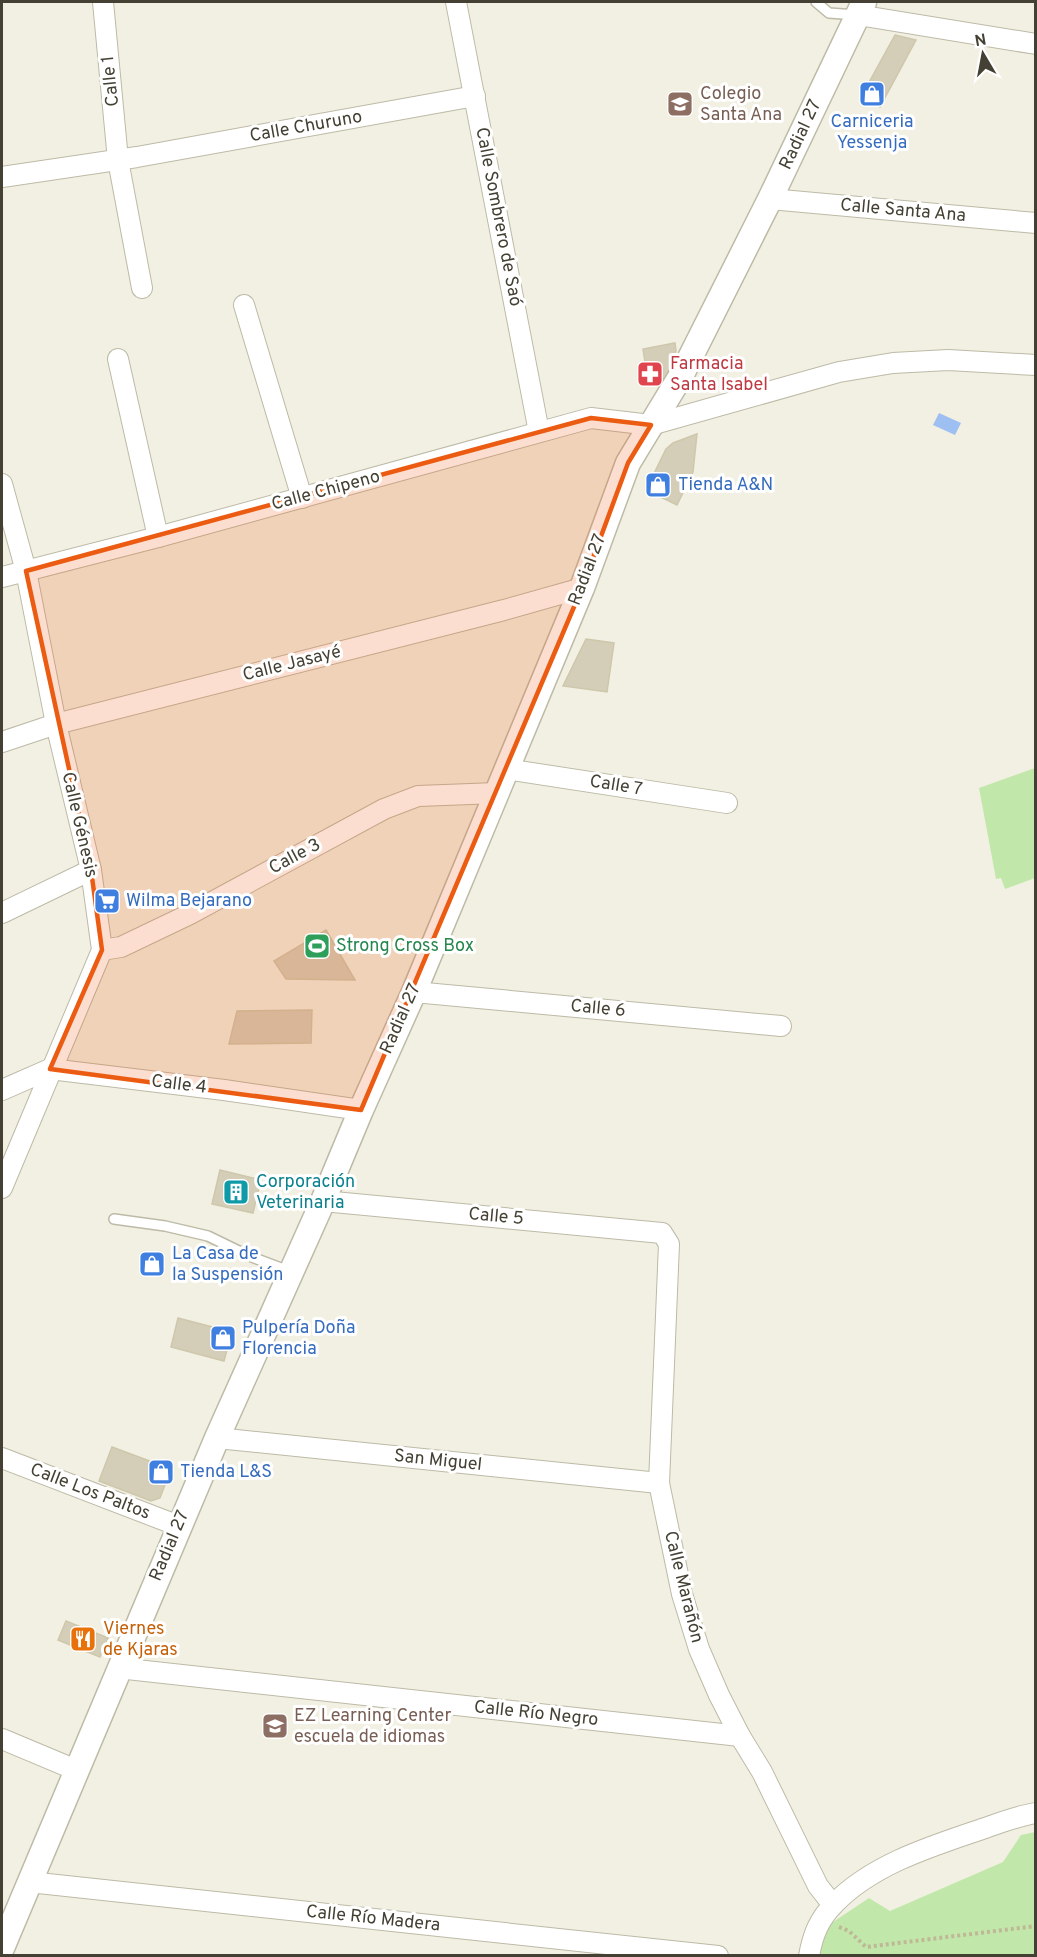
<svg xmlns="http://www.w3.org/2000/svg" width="1037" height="1957" viewBox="0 0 1037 1957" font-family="Overpass,sans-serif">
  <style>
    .green { fill: #c1e8aa }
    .water { fill: #9dbff1 }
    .building { fill: #d4ceb8; stroke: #cec7ab; stroke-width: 1.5 }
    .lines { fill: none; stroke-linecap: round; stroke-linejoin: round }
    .service-casing { stroke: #bdbaa6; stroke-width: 12 }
    .minor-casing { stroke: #bdbaa6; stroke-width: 22 }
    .tertiary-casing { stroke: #bdbaa6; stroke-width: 27 }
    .path { stroke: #bfb896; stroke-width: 4; stroke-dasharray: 3 3; stroke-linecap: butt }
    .service { stroke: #fff; stroke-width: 9 }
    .minor { stroke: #fff; stroke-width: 20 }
    .tertiary { stroke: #fff; stroke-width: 24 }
    .marked { fill: #eb5b12; fill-opacity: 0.2; stroke: #eb5b12; stroke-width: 4.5; stroke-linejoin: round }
    .labels { text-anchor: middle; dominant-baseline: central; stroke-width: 6; stroke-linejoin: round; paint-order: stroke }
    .street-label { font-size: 18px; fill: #444033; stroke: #fff }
    .education-label { font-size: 18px; fill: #785e54; stroke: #fff; text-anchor: start }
    .shop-label { font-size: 18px; fill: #366cbe; stroke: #fff; text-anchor: start }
    .health-label { font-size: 18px; fill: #be3a42; stroke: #fff; text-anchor: start }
    .leisure-label { font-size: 18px; fill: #27864d; stroke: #fff; text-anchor: start }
    .culture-label { font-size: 18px; fill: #0d838f; stroke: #fff; text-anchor: start }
    .food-label { font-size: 18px; fill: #c56008; stroke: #fff; text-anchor: start }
  </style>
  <rect width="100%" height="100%" fill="#f2f0e3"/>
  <g class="green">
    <path d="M1035 768V878L1005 889 1001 878 996 879 979 788Z"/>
    <path d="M1035 1832V1955L814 1956 830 1924 869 1898 890 1911 1003 1862 1021 1835Z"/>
  </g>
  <path class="water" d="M939 413 961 423 955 435 933 425Z"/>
  <g class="building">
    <path d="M895 35 916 40 880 107 861 97Z"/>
    <path d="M675 343 676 351 666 378 648 381 643 349Z"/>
    <path d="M697 434 693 472 677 505 646 490 666 449 673 443Z"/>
    <path d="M586 639 614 643 607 692 563 686Z"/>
    <path d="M326 930 355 980 286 979 274 961Z"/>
    <path d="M312 1010 311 1043 229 1044 237 1011Z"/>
    <path d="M220 1170 261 1180 253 1213 212 1204Z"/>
    <path d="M178 1318 232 1332 224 1361 171 1347Z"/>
    <path d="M112 1447 171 1469 160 1498 151 1501 99 1481Z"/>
    <path d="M66 1621 108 1638 100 1657 58 1640Z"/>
  </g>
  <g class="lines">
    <defs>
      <g id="service">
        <path d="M816 2 829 13 857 15"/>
        <path d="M114 1219 165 1226 208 1236 249 1256 289 1271"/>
      </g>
      <g id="minor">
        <path d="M103 2 118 160 142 288"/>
        <path d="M456 2 539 432"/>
        <path d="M858 15 1036 44"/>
        <path d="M2 177 137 157 475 96"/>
        <path d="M770 199 1036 223"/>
        <path d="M244 305 302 498"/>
        <path d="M118 359 158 537"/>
        <path d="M2 484 26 571 56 724 91 870 102 950 2 1188"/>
        <path d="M2 577 158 537 591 418 651 425 839 372 893 363 948 360 1036 365"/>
        <path d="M2 742 56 724 504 610 582 588"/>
        <path d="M506 769 727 803"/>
        <path d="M2 913 91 870"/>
        <path d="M102 950 121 947 190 914 384 809 418 796 497 793"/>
        <path d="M414 992 781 1026"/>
        <path d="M2 1090 50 1069 224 1090 361 1110"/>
        <path d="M323 1201 662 1233 669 1244 659 1483 682 1594 699 1649 719 1695 740 1736 762 1772 818 1886 833 1905"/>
        <path d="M217 1438 659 1483"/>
        <path d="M2 1458 179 1526"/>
        <path d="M118 1668 740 1736"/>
        <path d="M2 1739 76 1770"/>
        <path d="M29 1882 718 1956"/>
        <path d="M809 1956C813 1934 819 1919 835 1903 873 1864 932 1846 982 1829 1000 1823 1017 1816 1036 1813"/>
      </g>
      <path id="tertiary" d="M2 1948 217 1438 323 1201 361 1110 414 992 582 588 628 463 682 374 770 199 864 2"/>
    </defs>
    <use href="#service" class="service-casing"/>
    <use href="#minor" class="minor-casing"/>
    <use href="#tertiary" class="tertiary-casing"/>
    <path class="path" d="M839 1927 849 1931 866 1947 1036 1926"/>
    <use href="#service" class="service"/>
    <use href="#minor" class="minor"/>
    <use href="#tertiary" class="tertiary"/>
  </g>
  <path class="marked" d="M591 418 651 425 628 463 582 588 361 1110 50 1069 102 950 91 870 26 571Z"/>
  <defs>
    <symbol id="shop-square" viewBox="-11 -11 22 22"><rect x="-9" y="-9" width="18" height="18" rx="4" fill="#3f7fe0" stroke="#fff"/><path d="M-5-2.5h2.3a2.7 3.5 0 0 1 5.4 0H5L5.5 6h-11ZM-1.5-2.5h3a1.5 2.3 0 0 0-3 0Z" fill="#fff"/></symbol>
    <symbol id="school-square" viewBox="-11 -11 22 22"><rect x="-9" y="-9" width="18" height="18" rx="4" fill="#8d6e63" stroke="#fff"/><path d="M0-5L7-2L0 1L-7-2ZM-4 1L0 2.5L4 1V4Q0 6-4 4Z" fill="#fff"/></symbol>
    <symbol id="pharmacy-square" viewBox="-11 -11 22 22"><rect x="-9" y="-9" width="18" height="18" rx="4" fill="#e0444e" stroke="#fff"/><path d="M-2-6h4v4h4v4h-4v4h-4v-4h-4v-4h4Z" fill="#fff"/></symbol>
    <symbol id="supermarket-square" viewBox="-11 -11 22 22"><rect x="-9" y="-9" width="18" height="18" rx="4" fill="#3f7fe0" stroke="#fff"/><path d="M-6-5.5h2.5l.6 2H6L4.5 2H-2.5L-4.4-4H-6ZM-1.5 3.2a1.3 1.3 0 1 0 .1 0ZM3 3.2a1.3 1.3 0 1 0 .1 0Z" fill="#fff"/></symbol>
    <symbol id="stadium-square" viewBox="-11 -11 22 22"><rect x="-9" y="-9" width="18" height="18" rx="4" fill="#2e9e5b" stroke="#fff"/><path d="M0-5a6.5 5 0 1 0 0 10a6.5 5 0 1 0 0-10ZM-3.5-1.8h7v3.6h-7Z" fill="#fff"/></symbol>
    <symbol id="building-square" viewBox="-11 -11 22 22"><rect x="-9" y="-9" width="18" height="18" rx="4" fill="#0f9aa8" stroke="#fff"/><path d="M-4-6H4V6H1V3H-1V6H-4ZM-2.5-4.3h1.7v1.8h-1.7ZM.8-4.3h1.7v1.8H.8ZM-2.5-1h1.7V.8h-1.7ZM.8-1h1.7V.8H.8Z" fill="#fff"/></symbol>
    <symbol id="restaurant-square" viewBox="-11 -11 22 22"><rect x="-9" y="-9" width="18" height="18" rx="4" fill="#e8710a" stroke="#fff"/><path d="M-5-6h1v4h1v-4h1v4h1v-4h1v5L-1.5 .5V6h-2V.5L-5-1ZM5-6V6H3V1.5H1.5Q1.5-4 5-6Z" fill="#fff"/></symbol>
  </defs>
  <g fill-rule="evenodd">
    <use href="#shop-square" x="857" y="79" width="30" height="30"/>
    <use href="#school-square" x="665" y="89" width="30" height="30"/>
    <use href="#pharmacy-square" x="635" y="359" width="30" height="30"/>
    <use href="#shop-square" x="643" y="470" width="30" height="30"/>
    <use href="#supermarket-square" x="92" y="886" width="30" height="30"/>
    <use href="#stadium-square" x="302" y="931" width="30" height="30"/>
    <use href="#building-square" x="221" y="1177" width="30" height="30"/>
    <use href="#shop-square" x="137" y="1249" width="30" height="30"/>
    <use href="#shop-square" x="208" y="1323" width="30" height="30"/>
    <use href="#shop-square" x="146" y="1457" width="30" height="30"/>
    <use href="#restaurant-square" x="68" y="1624" width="30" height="30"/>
    <use href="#school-square" x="260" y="1711" width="30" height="30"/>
  </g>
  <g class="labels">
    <g class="street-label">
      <text transform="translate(111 81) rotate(-96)">Calle 1</text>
      <text transform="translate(306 127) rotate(-10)">Calle Churuno</text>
      <text transform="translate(801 135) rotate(-65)">Radial 27</text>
      <text transform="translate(903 211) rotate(5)">Calle Santa Ana</text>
      <text transform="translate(498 217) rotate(79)">Calle Sombrero de Saó</text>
      <text transform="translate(326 491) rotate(-15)">Calle Chipeno</text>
      <text transform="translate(588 570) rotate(-69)">Radial 27</text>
      <text transform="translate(292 664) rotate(-14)">Calle Jasayé</text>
      <text transform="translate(616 786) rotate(9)">Calle 7</text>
      <text transform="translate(79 825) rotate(77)">Calle Génesis</text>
      <text transform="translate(295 857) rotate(-28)">Calle 3</text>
      <text transform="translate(598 1009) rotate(5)">Calle 6</text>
      <text transform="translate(401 1019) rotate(-66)">Radial 27</text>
      <text transform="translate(179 1085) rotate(7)">Calle 4</text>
      <text transform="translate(496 1217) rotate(5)">Calle 5</text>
      <text transform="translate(438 1461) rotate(6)">San Miguel</text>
      <text transform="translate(90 1492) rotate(21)">Calle Los Paltos</text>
      <text transform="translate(170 1546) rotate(-67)">Radial 27</text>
      <text transform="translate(683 1587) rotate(76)">Calle Marañón</text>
      <text transform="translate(536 1714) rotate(6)">Calle Río Negro</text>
      <text transform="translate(373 1919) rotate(6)">Calle Río Madera</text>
    </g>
    <g class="education-label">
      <text x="700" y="94">Colegio<tspan x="700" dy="21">Santa Ana</tspan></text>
      <text x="294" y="1716">EZ Learning Center<tspan x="294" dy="21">escuela de idiomas</tspan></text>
    </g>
    <g class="shop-label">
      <text x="872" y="122" text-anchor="middle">Carniceria<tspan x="872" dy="21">Yessenja</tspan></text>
      <text x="678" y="485">Tienda A&amp;N</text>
      <text x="126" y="901">Wilma Bejarano</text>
      <text x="172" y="1254">La Casa de<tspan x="172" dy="21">la Suspensión</tspan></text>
      <text x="242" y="1328">Pulpería Doña<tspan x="242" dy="21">Florencia</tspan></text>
      <text x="180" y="1472">Tienda L&amp;S</text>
    </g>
    <g class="health-label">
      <text x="670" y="364">Farmacia<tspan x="670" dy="21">Santa Isabel</tspan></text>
    </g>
    <g class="leisure-label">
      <text x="336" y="946">Strong Cross Box</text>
    </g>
    <g class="culture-label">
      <text x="256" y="1182">Corporación<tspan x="256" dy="21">Veterinaria</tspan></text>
    </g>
    <g class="food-label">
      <text x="103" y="1629">Viernes<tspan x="103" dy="21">de Kjaras</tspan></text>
    </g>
  </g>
  <rect width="1037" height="1957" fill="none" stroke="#444033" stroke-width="6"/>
  <g transform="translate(983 54) rotate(350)" stroke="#ffffff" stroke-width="4.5" paint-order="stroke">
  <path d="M0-4.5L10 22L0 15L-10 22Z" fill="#444033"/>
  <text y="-9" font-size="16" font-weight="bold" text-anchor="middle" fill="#444033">N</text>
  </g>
</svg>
